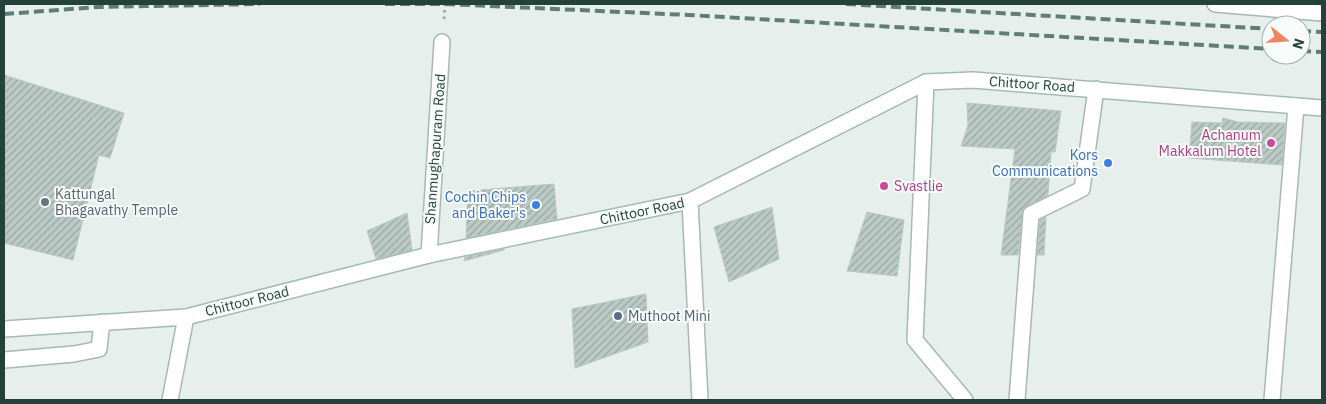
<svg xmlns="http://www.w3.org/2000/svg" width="1326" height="404" viewBox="0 0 1326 404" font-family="'IBM Plex Sans',sans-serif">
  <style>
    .building { fill: url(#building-hatch); stroke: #b8c9c2 }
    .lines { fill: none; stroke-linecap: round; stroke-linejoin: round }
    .minor-casing { stroke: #a8b8b2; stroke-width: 18 }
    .tertiary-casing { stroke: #a8b8b2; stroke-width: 18 }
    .secondary-casing { stroke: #a4bbb3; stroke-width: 18 }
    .path { stroke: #86b3a5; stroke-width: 3; stroke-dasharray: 2.5 4; stroke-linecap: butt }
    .minor { stroke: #fff; stroke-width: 15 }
    .tertiary { stroke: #fff; stroke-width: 15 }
    .secondary { stroke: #fff; stroke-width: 15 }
    .rail { stroke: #5f7d75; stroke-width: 4; stroke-dasharray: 10 5; stroke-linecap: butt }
    .hotel-dot { fill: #d1479c; stroke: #f7fbf9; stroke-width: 2 }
    .shop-dot { fill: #3f7fe0; stroke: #f7fbf9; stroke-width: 2 }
    .worship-dot { fill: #6b7280; stroke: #f7fbf9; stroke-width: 2 }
    .service-dot { fill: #5c6f8a; stroke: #f7fbf9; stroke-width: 2 }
    .labels { text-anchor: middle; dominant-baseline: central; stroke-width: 4; stroke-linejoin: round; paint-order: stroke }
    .street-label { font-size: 14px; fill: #24423a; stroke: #f7fbf9 }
    .hotel-label { font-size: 14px; fill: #b23c85; stroke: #f7fbf9; text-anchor: end }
    .shop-label { font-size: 14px; fill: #366cbe; stroke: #f7fbf9; text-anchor: end }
    .worship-label { font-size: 14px; fill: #5b616d; stroke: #f7fbf9; text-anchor: start }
    .service-label { font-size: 14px; fill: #4e5e75; stroke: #f7fbf9; text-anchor: start }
  </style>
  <defs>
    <pattern id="building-hatch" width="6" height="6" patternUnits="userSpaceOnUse" patternTransform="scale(1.25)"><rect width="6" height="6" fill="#bbcac4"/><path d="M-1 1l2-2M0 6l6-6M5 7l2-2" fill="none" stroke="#98a6a0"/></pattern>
  </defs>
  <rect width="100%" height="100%" fill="#e6efeb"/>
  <g class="building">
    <path d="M4 75 124 113 110 158 99 155 73 260 4 243Z"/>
    <path d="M967 103 1061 111 1055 152H1051L1048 195 1023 209 1018 255H1001L1015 149 961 146 968 125Z"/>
    <path d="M1223 118 1238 122 1285 123 1282 165 1189 158 1192 122 1222 123Z"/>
    <path d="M554 184 557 219 466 238 468 191Z"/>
    <path d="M772 207 779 259 729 282 714 227Z"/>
    <path d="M867 212 904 220 897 276 847 271Z"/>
    <path d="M407 213 412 250 376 259 367 231Z"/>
    <path d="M1046 217 1044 255H1037L1040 220Z"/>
    <path d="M504 249V250L464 261 465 257Z"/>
    <path d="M646 294 648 342 575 368 572 309Z"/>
  </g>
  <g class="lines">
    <defs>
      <g id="minor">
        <path d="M926 82 915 340 965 400"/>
        <path d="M690 201 700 400"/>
        <path d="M429 255 442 42"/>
        <path d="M4 360 74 354 99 349 102 322"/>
        <path d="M1017 400 1031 214 1082 189 1096 89"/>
        <path d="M1272 400 1296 106"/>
      </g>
      <g id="tertiary">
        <path d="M1215 4 1322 13"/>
        <path d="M170 400 186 317"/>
      </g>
      <path id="secondary" d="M4 329 186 317 429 255 690 201 926 82 973 80 1322 108"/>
    </defs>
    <use href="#minor" class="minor-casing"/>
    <use href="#tertiary" class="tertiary-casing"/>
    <use href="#secondary" class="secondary-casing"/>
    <path class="path" d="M444 19 445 4"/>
    <use href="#minor" class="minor"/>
    <use href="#tertiary" class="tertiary"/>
    <use href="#secondary" class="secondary"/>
    <g class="rail">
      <path d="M385 4H445L689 15 1271 49"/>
      <path d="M846 4 1271 29"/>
      <path d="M4 14 98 7 260 4"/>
      <path d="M1301 31 1322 32"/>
      <path d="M1301 51 1322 52"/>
    </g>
  </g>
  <g class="hotel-dot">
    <circle cx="1271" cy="143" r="5"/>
    <circle cx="884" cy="186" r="5"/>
  </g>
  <g class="shop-dot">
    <circle cx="1108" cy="163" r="5"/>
    <circle cx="536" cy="205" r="5"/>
  </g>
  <circle class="worship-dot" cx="45" cy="202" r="5"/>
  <circle class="service-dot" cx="618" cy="316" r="5"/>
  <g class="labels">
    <g class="street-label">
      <text transform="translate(1032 84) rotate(4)">Chittoor Road</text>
      <text transform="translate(435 149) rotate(-86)">Shanmughapuram Road</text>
      <text transform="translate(642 211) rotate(-12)">Chittoor Road</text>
      <text transform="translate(247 301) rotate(-14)">Chittoor Road</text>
    </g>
    <g class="hotel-label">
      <text x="1261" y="135">Achanum<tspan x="1261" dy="16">Makkalum Hotel</tspan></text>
      <text x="894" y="186" text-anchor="start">Svastlie</text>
    </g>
    <g class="shop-label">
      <text x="1098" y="155">Kors<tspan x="1098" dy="16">Communications</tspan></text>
      <text x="526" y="197">Cochin Chips<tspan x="526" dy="16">and Baker's</tspan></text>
    </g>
    <g class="worship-label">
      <text x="55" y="194">Kattungal<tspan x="55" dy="16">Bhagavathy Temple</tspan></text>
    </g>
    <g class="service-label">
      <text x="628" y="316">Muthoot Mini</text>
    </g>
  </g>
  <rect width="1326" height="404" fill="none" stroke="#24423a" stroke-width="10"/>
  <g transform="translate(1286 40) rotate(107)"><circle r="24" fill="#f7fbf9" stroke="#a3b1ad"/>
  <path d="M0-4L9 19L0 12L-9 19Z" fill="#f4845f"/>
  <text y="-8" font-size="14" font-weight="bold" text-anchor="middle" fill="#24423a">N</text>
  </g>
</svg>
